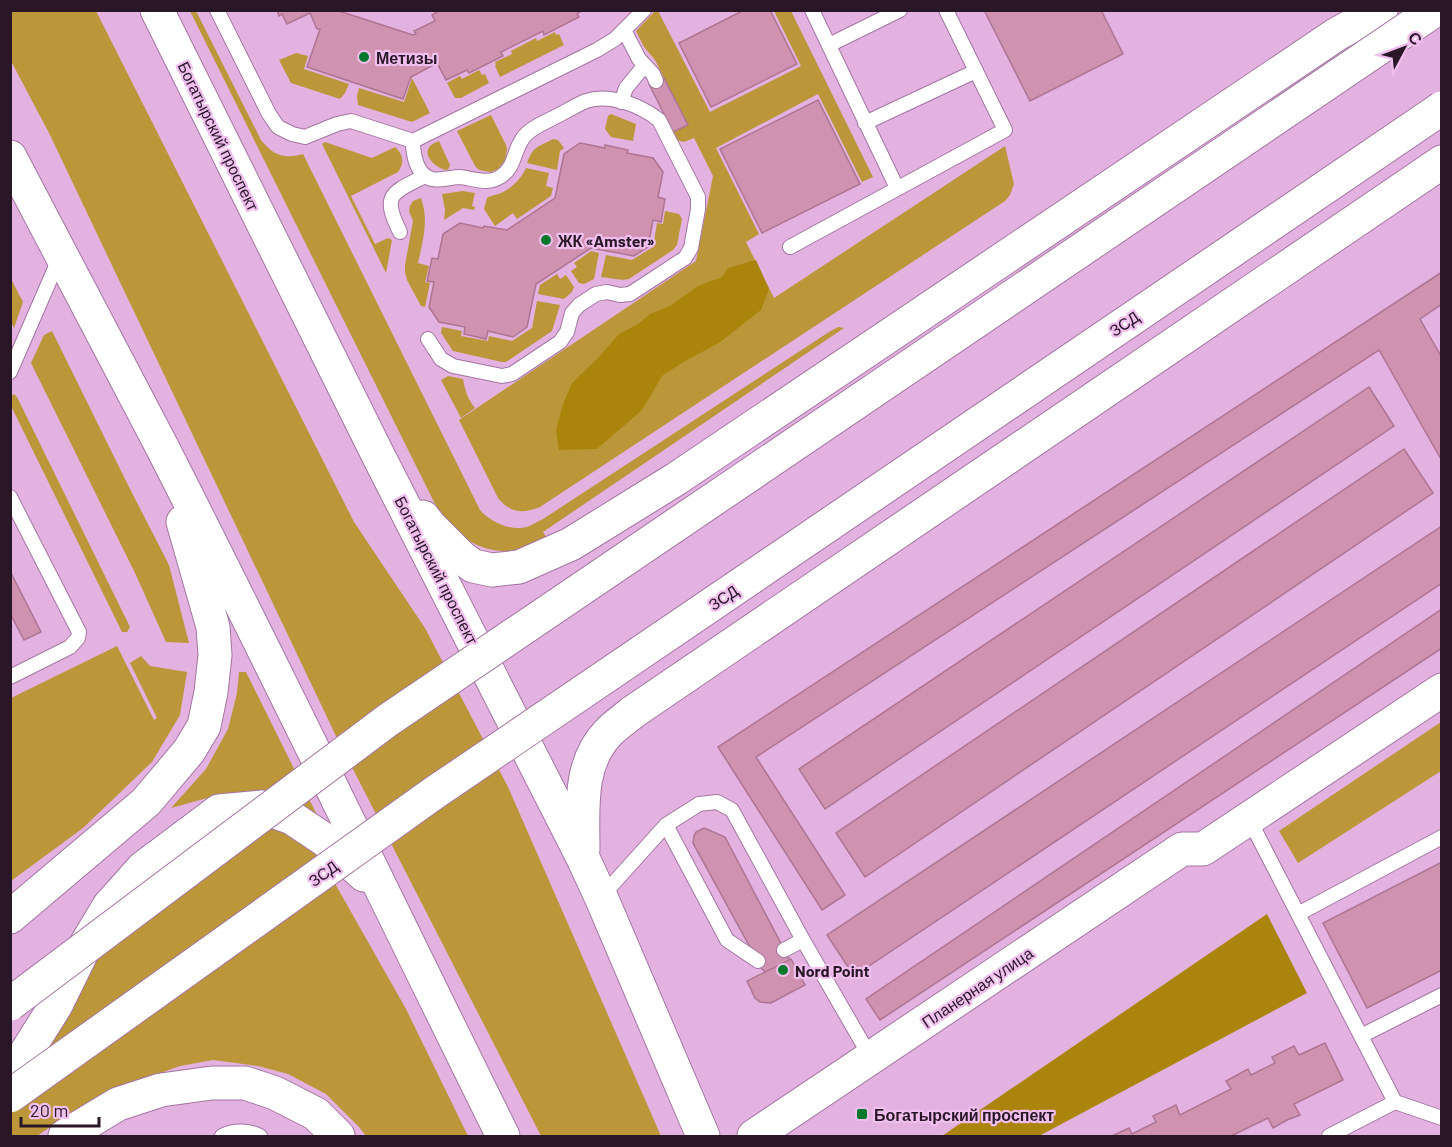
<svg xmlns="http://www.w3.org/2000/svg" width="1452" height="1147" viewBox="0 0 1452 1147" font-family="Barlow,sans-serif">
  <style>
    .green { fill: #bb9739 }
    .forest { fill: #ab850b }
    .building { fill: #cf92b0; stroke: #ae7492; stroke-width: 1.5 }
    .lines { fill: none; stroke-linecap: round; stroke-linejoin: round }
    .lane-casing { stroke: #a375a1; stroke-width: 16 }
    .secondary-casing { stroke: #a375a1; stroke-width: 35 }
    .lane { stroke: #fff; stroke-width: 14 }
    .secondary { stroke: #fff; stroke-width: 33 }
    .highway-bridge-casing { stroke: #a375a1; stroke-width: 35; stroke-linecap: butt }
    .highway-bridge { stroke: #fff; stroke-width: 33 }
    .poi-dot { fill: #04782d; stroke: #f0bfee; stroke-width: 2 }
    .labels { text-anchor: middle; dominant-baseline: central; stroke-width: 4.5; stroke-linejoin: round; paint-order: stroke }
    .poi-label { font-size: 16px; font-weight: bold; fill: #291728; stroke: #f0bfee; text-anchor: start }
    .street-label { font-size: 16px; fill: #291728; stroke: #f0bfee }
  </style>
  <rect width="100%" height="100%" fill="#e3b2e1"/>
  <g class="green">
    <path d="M10 11H96L354 522 425 628 508 787 661 1136H541L336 736 49 133 11 61Z"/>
    <path d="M190 11H196L261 140C274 156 284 159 303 154L480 510C489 520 505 529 520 528 528 528 535 523 543 519L829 332 838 327 844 328 543 532 548 540C538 543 527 549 516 550 498 554 476 547 462 536 453 530 446 519 439 512Z"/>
    <path d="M655 11H658L710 112 801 66 774 11H791L873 177 862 182 818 94 716 148 759 234 746 242 774 298 1005 146 1014 184 1010 195 1005 201 540 507C523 514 510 513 498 498L459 420 696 261 713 176 694 138 684 142 677 140 673 132 687 125 655 60 644 47 636 31Z"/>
    <path d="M555 32 556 35 559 34 564 45 500 77 495 66 496 65 495 62 512 54 511 51 536 38 537 41Z"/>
    <path d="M296 53 308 56 304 69 349 84 345 93 340 99 291 83 279 60Z"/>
    <path d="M479 70 482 75 485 74 489 83 461 98H455L447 83 460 76 462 79Z"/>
    <path d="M412 78 430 113 412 122 358 105 357 96 359 88 404 102Z"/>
    <path d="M611 114 636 124 633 141 611 137 605 129 608 116Z"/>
    <path d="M491 115 506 145 507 149 505 160 498 169 491 172 479 170 475 166 457 131Z"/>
    <path d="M553 139 558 140 564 148 560 151 557 170 527 163C533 146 538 147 553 139Z"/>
    <path d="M439 141 450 165 448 170C438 170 421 156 430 146 432 144 436 142 439 141Z"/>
    <path d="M325 142 372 158 395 147C403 154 405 163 398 172L351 196 375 244 388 238 392 240 386 273 322 144Z"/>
    <path d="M526 168 549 173 546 186 553 188 551 196 517 219 513 213 495 226 484 209 487 198C491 195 496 195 501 193 512 188 521 179 526 168Z"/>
    <path d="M463 191 475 193 472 206 475 207 474 210 463 208 444 220 445 210 442 194Z"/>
    <path d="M421 198C429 220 423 240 418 263L429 266 425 282 430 283 425 307 421 306 407 280 405 272V265L413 221 409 211 410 206 413 201Z"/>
    <path d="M665 211 679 214 682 219 677 245 673 250 629 279C620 281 611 278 601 277L606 255 632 260 653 247 657 223 663 224Z"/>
    <path d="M591 251 599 253 594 279 584 284 579 283 571 271 577 267 574 263Z"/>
    <path d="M557 274 560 279 566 275 574 287 572 292 564 299 538 294 540 285Z"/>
    <path d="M10 277 23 302 14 328 11 322Z"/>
    <path d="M537 301 560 305 552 331 506 362H502L453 351 441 333 442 327 462 331 461 336 488 341 489 336 512 341 532 328Z"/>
    <path d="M52 331 128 485 169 565 189 643 166 642 135 573 31 363 44 335Z"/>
    <path d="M448 376 463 379C465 391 468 399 475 408L461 418 441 380Z"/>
    <path d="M14 394 17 397 130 627 127 632H122L11 406V396Z"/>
    <path d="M117 646 154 720 157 718 130 663 141 656 150 666 187 672 180 715 152 762 83 828 11 881V698Z"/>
    <path d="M239 672H246L319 819 268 790 218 795 171 808 206 769 228 729 237 693Z"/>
    <path d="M1441 722V771L1298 863 1279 831Z"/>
    <path d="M270 822 316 850 406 1009 468 1136H366L359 1127 326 1094 288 1074 258 1066 213 1060 180 1066 135 1082 71 1113 37 1136H11L10 1109 99 953Z"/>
  </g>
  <g class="forest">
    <path d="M756 260 769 289 761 310 719 343 685 361 662 376 642 410 597 449 559 450 556 430 563 404 572 383 597 359 619 334 638 324 650 314 670 306 698 286 722 277 728 268Z"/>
    <path d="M1267 914 1307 993 1039 1136H942Z"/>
  </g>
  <g class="building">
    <path d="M277 10H336L413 35 416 34 414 31 435 21 432 15 440 10H583L577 14 579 17 544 35 543 31 501 52 503 56 469 73 467 70 446 80 437 63 411 77 403 99 307 67 320 29H317L310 13 287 24 282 14 279 16Z"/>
    <path d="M744 10H770L797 64 711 107 679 43Z"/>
    <path d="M984 10H1101L1123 54 1030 101Z"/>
    <path d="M664 78 688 125 673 132 649 84Z"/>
    <path d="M818 100 860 184 762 233 720 149Z"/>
    <path d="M580 143 605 148V145L628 150 627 153 653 158 663 172 658 197 665 199 661 222 653 220 648 247 634 256 591 248 536 284 527 327 513 337 488 331 486 339 464 334 465 327 439 322 429 307 434 282 427 281 432 258 438 259 443 234 460 223 483 228 484 226 507 230 555 198 564 154Z"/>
    <path d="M1442 272V304L1420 319 1442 358V461L1379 350 756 757 845 895 822 910 718 747Z"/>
    <path d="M1369 387 1394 426 825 809 799 769Z"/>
    <path d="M1404 449 1433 493 865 877 836 833Z"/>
    <path d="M1442 526V583L854 976 827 935Z"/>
    <path d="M10 571 41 632 24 640 10 613Z"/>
    <path d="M1442 609V648L880 1020 866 999Z"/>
    <path d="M704 828 725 837 795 970 781 977H771L762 969 693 843 694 836 696 832Z"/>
    <path d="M1442 862V970L1367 1008 1323 923Z"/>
    <path d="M791 959 805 985 771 1003 760 1002 755 998 747 981Z"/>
    <path d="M1325 1043 1343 1080 1294 1104 1300 1115 1287 1120 1273 1128 1268 1118 1231 1136H1112L1129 1128 1132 1134 1156 1122 1153 1116 1176 1105 1180 1115 1231 1089 1226 1081 1248 1069 1251 1075 1275 1063 1272 1057 1294 1046 1299 1055Z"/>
  </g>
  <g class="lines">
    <defs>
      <g id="lane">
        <path d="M217 10 269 114 278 127 292 134 305 137 337 124 351 121 413 141 597 50 615 39 644 10"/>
        <path d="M812 10 897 188"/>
        <path d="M624 30 639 59 653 74 656 81"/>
        <path d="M829 45 900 10"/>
        <path d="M621 102 626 88 644 66"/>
        <path d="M865 123 976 71 946 10"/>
        <path d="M413 141C413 154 416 175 432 179 441 181 451 177 460 177 471 178 485 184 496 179 516 170 512 153 523 138 530 128 542 124 553 118 564 113 574 106 586 101 609 93 640 105 659 120L698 197V209L691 248 685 258 630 294 620 295 607 292 596 294 579 305 572 313 567 332 560 342 512 374 502 376 453 366 441 359 428 339"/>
        <path d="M400 232C381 194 392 193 425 176"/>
        <path d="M790 247 1005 130 976 71"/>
        <path d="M10 372 59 259"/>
        <path d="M10 497 79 632 78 638 70 647 10 677"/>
        <path d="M1249 819 1395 1102 1442 1118"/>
        <path d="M602 896 666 825"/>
        <path d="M1298 914 1442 837"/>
        <path d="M784 950 803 940"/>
        <path d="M758 961 727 940 666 825 699 804 717 802 732 810 803 940 871 1058"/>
        <path d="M1361 1036 1442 995"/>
        <path d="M222 1136C233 1130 248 1130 260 1136"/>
        <path d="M1329 1136 1395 1102"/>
      </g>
      <g id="secondary">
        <path d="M157 10 377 453 583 858 601 897 703 1136"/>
        <path d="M10 157C60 253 111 349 161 445 278 674 389 906 503 1136"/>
        <path d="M423 517 430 526 461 557 473 566 492 570 519 567 571 544 676 479 1337 34 1381 10"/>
        <path d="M583 850C583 810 578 764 608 733 615 725 625 719 633 712L1442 162"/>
        <path d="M10 917 146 802 189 751 204 726 211 692 215 655 213 627 183 522"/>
        <path d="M10 1078 56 1005 85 946 109 906 143 868 219 811 262 807 292 818 325 840 364 875"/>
        <path d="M65 1136 118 1104 161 1090 212 1083H245L275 1093 316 1114 338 1136"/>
        <path d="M754 1136 1182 849H1203L1442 690"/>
      </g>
    </defs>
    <use href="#lane" class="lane-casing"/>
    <use href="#secondary" class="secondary-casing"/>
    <use href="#lane" class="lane"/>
    <use href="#secondary" class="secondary"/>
    <defs>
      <g id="highway-bridge">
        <path d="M10 1004 388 720 1435 10"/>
        <path d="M10 1096 434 793 1442 108"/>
      </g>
    </defs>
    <use href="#highway-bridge" class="highway-bridge-casing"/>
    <use href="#highway-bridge" class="highway-bridge"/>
  </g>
  <g class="poi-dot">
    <circle cx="364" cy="57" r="6"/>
    <circle cx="546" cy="240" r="6"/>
    <circle cx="783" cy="970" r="6"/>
    <rect x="856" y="1108" width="12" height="12" rx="3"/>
  </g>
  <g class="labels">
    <g class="poi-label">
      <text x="376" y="57">Метизы</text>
      <text x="558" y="240">ЖК «Amster»</text>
      <text x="795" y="970">Nord Point</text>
      <text x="874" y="1114">Богатырский проспект</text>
    </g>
    <g class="street-label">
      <text transform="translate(219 136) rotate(64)">Богатырский проспект</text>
      <text transform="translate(1124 323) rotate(-34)">ЗСД</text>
      <text transform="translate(437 570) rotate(63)">Богатырский проспект</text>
      <text transform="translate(723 597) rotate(-34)">ЗСД</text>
      <text transform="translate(323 873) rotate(-36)">ЗСД</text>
      <text transform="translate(977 987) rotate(-34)">Планерная улица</text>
    </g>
  </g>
  <rect width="1452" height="1147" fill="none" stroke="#291728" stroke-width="24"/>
  <g transform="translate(1404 48) rotate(49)" stroke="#f0bfee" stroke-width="4.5" paint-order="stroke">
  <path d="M0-4.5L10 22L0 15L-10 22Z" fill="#291728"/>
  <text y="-9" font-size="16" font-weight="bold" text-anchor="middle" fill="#291728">С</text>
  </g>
  <path d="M21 1117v9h78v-9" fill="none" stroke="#291728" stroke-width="3"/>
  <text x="30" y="1117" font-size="18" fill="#291728" stroke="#f0bfee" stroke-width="4.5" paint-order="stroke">20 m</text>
</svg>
